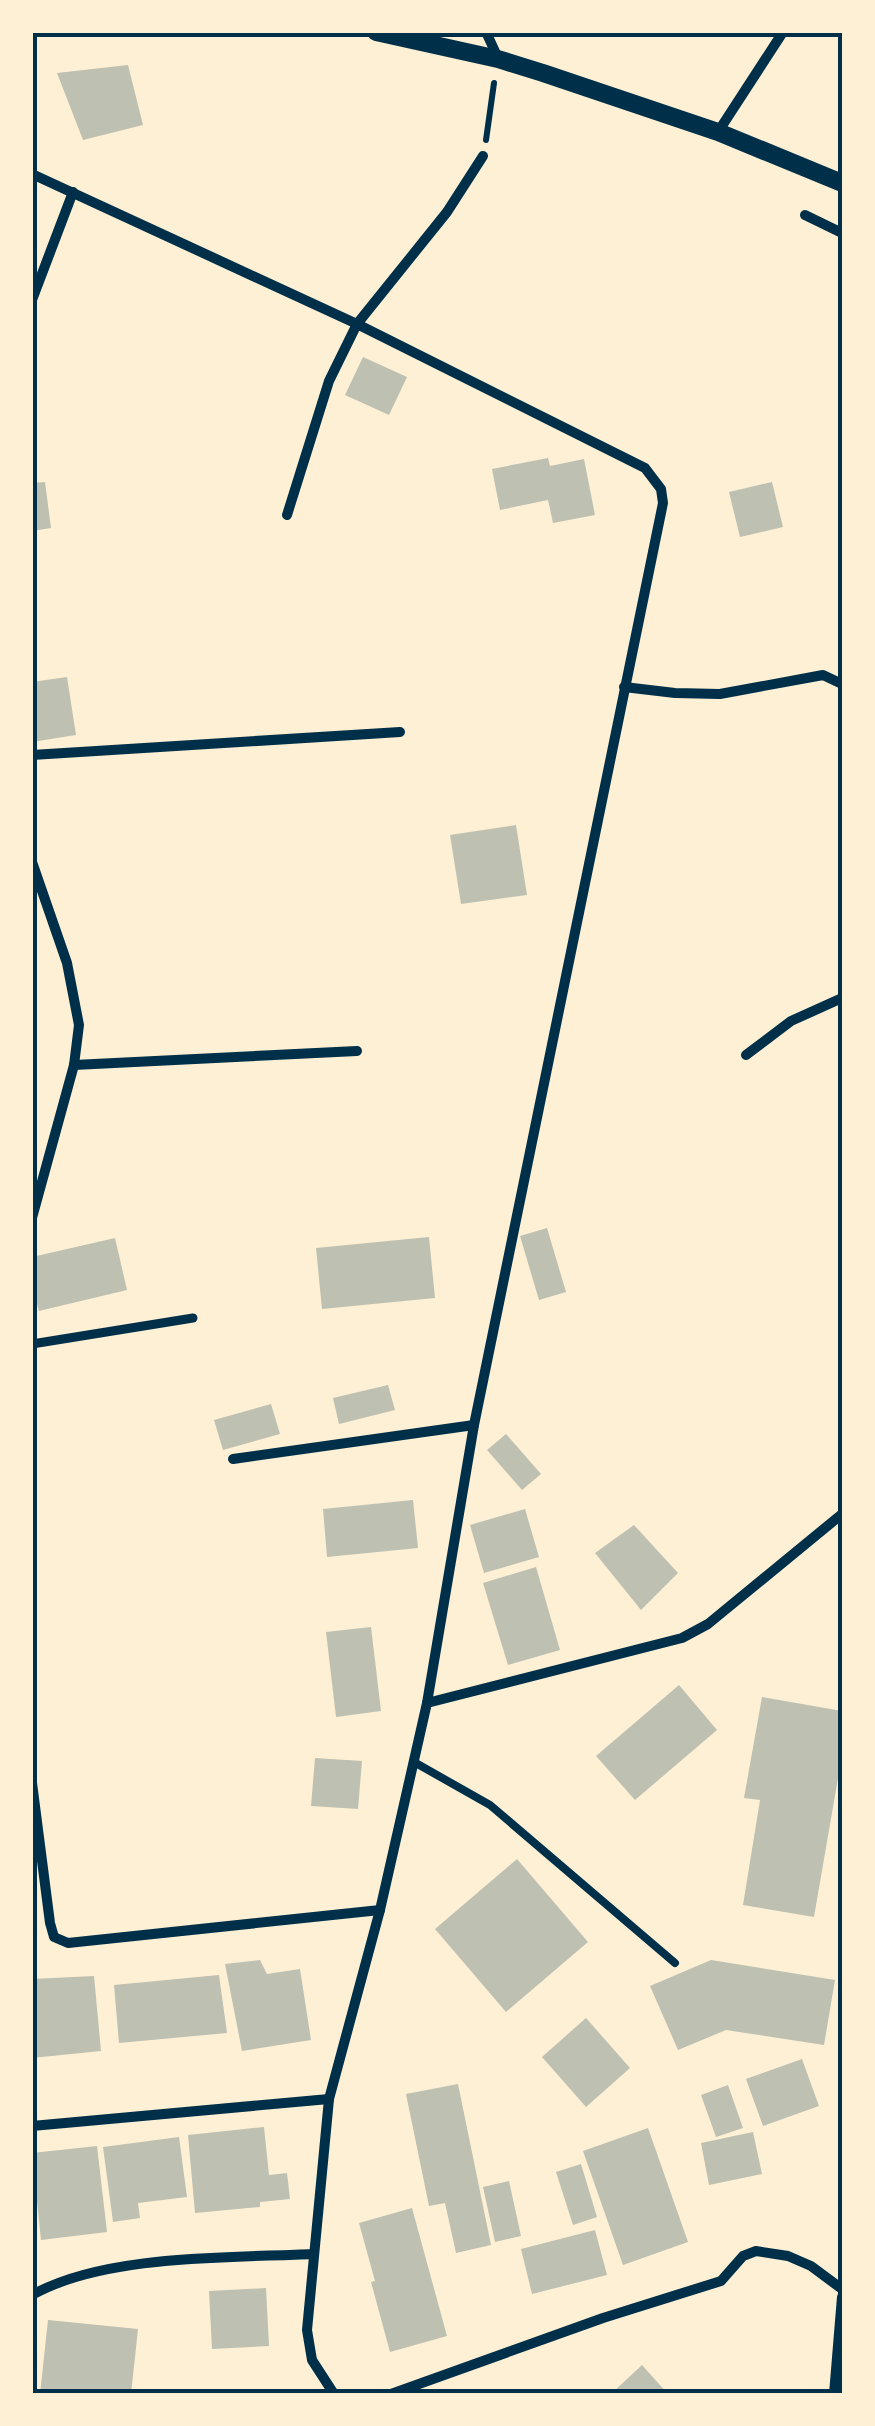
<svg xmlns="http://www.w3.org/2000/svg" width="875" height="2426" viewBox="0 0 875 2426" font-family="Raleway,sans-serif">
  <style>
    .building { fill: #bec0b2 }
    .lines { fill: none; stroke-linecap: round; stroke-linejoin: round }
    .path { stroke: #003049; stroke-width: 6 }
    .service { stroke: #003049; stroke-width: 8 }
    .pedestrian { stroke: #003049; stroke-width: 9 }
    .minor { stroke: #003049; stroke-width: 10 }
    .tertiary { stroke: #003049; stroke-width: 18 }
    .neatline { fill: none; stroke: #003049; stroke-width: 4 }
  </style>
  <rect width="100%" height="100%" fill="#fdf0d5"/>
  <g class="building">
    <path d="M128 65 143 125 83 140 57 73Z"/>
    <path d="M363 357 407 377 389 415 345 395Z"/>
    <path d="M548 458 550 466 584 459 595 515 553 523 548 500 500 510 492 469Z"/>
    <path d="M45 482 51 528 32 531V483Z"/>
    <path d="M772 482 783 527 740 537 729 492Z"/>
    <path d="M67 677 76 735 32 742V682Z"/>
    <path d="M516 825 527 895 461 904 450 835Z"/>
    <path d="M547 1228 566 1292 539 1300 520 1236Z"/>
    <path d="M429 1237 435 1298 322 1309 316 1248Z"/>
    <path d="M115 1238 127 1290 39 1311 32 1285V1257Z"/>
    <path d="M388 1385 395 1410 339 1424 333 1398Z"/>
    <path d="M271 1404 280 1434 223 1450 214 1420Z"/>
    <path d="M506 1434 541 1474 522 1490 487 1450Z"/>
    <path d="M413 1500 418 1548 327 1557 323 1509Z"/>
    <path d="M525 1509 539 1557 484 1573 470 1525Z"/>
    <path d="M634 1525 678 1573 641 1610 595 1553Z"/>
    <path d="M536 1567 560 1650 508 1665 483 1583Z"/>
    <path d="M371 1627 381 1711 336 1717 326 1632Z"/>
    <path d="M679 1685 717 1730 635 1800 596 1756Z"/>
    <path d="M762 1697 842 1711V1755L814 1917 743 1905 760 1800 744 1798Z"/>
    <path d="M315 1758 362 1761 358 1809 311 1806Z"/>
    <path d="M517 1859 588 1942 506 2012 435 1929Z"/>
    <path d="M260 1960 267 1974 300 1969 311 2040 242 2051 225 1964Z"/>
    <path d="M711 1960 835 1980 824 2045 726 2030 678 2050 650 1986Z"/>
    <path d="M219 1975 227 2033 119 2043 114 1985Z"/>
    <path d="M94 1976 101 2051 32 2058V1979Z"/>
    <path d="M586 2018 630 2068 586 2107 542 2057Z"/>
    <path d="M802 2059 819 2106 763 2126 746 2079Z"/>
    <path d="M458 2084 491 2245 456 2253 445 2203 429 2206 406 2094Z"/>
    <path d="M728 2085 743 2128 716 2137 701 2095Z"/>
    <path d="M264 2127 269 2175 287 2173 290 2199 260 2202V2207L195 2213 188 2135Z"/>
    <path d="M648 2128 688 2242 623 2265 583 2151Z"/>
    <path d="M753 2132 762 2174 709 2185 701 2143Z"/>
    <path d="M179 2137 187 2197 138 2203 140 2218 113 2222 103 2147Z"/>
    <path d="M97 2146 107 2232 41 2240 32 2153Z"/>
    <path d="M581 2164 597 2217 573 2225 556 2172Z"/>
    <path d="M509 2181 521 2236 495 2242 483 2187Z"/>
    <path d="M412 2208 447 2336 390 2352 371 2282 375 2281 359 2223Z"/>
    <path d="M595 2230 607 2275 532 2294 521 2249Z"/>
    <path d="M266 2288 269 2346 212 2349 209 2291Z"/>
    <path d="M48 2320 138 2329 131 2394H40Z"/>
    <path d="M642 2365 668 2394H611Z"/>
  </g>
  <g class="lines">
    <path class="path" d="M486 140 494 83"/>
    <path class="service" d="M414 1762 490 1805 675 1963"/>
    <path class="pedestrian" d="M32 1344 193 1318"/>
    <g class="minor">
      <path d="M486 32 498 58"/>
      <path d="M718 132 783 32"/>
      <path d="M32 174 357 324 645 468 661 489 663 503 474 1425 427 1703 380 1910 329 2099 307 2330 312 2360 334 2394"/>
      <path d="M805 215 842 233"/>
      <path d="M32 300 73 192"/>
      <path d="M287 515 329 381 357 324 447 212 483 156"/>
      <path d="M624 687 675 693 720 694 823 675 842 684"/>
      <path d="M32 755 400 732"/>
      <path d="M32 862 67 963 79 1025 74 1065 32 1218"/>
      <path d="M746 1055 791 1021 842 998"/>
      <path d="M74 1065 357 1051"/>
      <path d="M233 1459 474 1425"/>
      <path d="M427 1703 682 1638 708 1624 842 1514"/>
      <path d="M32 1783 50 1923 54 1937 68 1943 380 1910"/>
      <path d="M32 2126 329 2099"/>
      <path d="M32 2295C105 2254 230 2258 313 2254"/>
      <path d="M391 2394 603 2318 721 2281 743 2256 756 2251 788 2256 811 2266 842 2289"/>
      <path d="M834 2394 842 2297"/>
    </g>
    <path class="tertiary" d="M376 32 498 59 543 73 718 132 842 183"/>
  </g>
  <rect width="875" height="2426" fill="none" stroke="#fdf0d5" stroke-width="70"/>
  <rect x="35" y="35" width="805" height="2356" class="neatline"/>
</svg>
